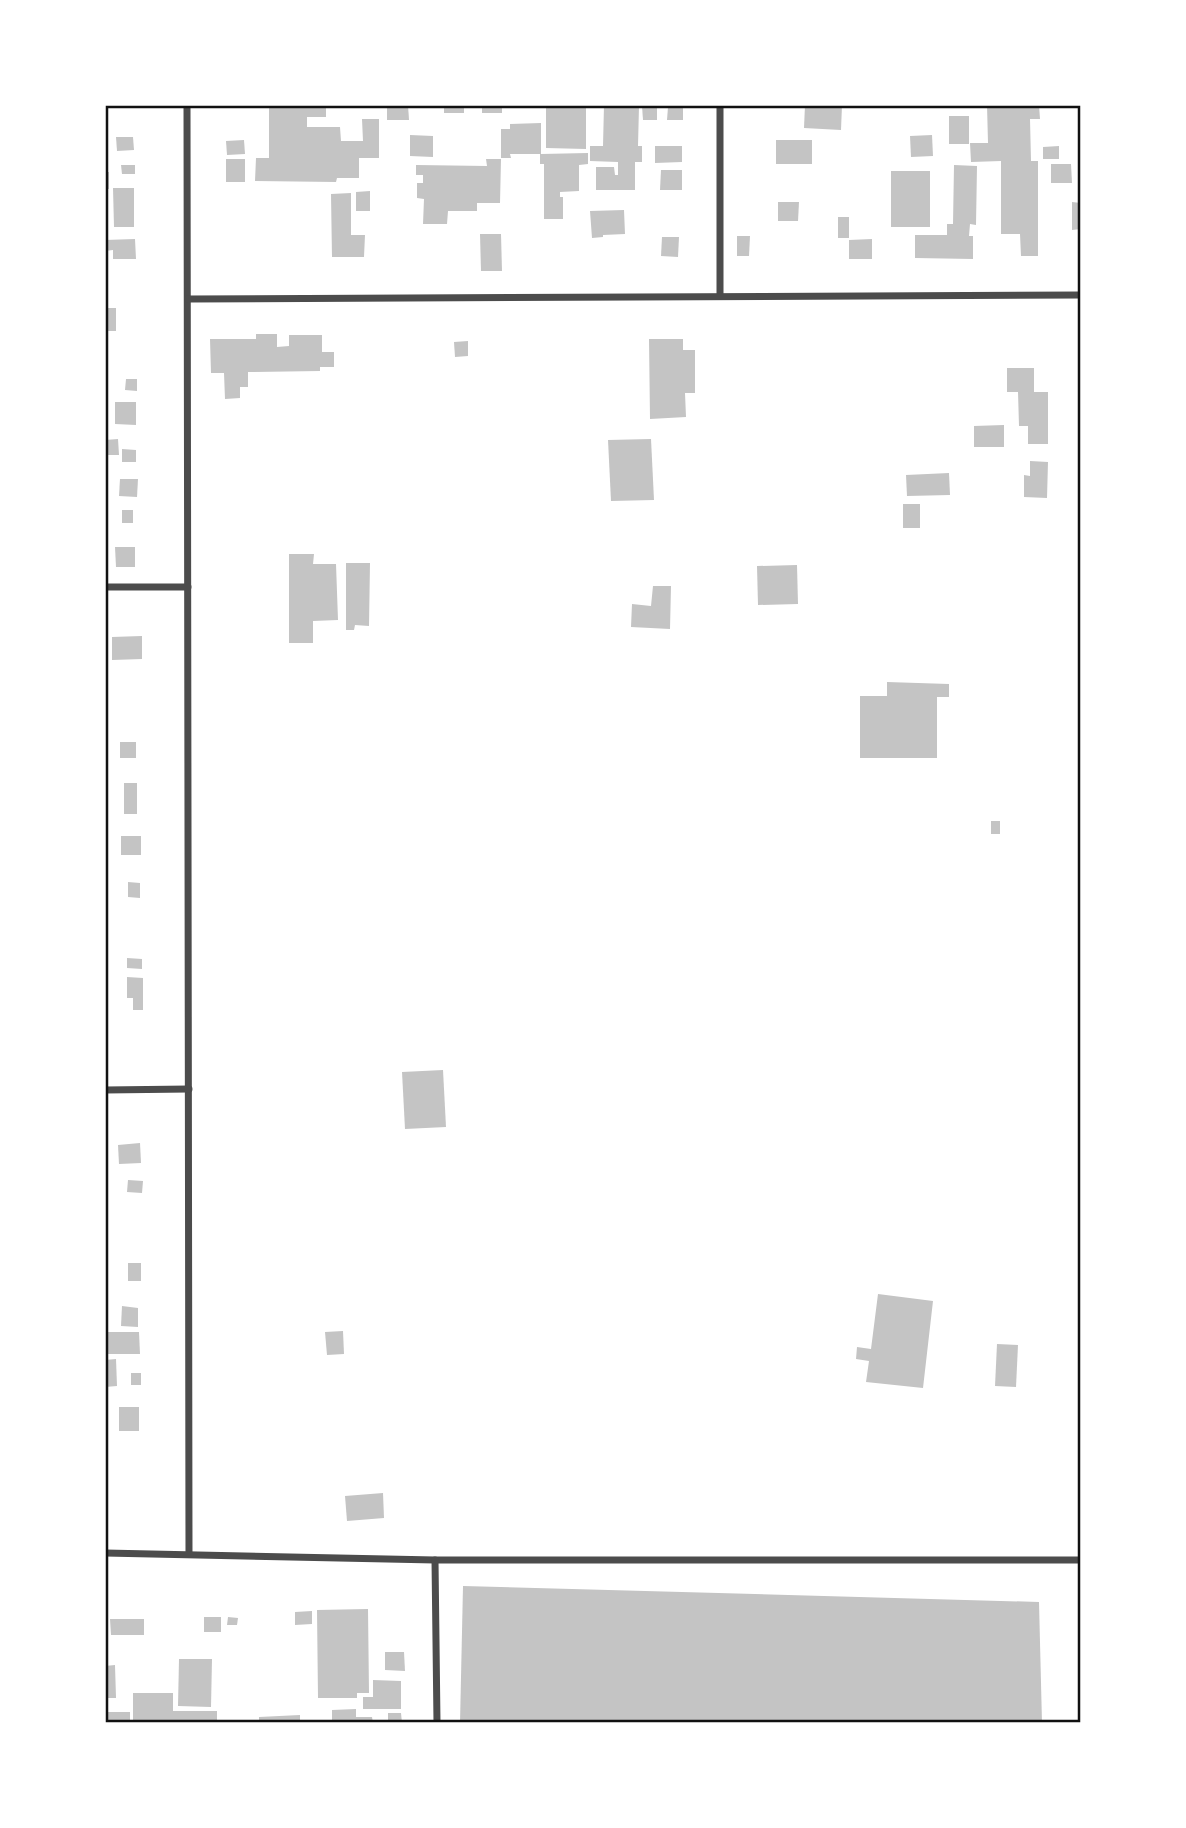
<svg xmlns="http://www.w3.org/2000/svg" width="1186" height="1828" viewBox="0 0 1186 1828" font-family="'Public Sans',sans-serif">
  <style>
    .building { fill: #c4c4c4 }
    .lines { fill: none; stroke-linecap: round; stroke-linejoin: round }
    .minor { stroke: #4c4c4c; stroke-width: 7 }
    .neatline { fill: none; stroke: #111; stroke-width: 2.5 }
  </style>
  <rect width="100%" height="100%" fill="#fff"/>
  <g class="building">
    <path d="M307 105H326V117H307V127H340L341 141H363L362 119H379V158H359V178H337L336 182 255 181 256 158H269V108H307Z"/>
    <path d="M387 105H408L409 120H387Z"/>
    <rect x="444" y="105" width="20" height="8"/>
    <rect x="482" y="105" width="20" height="8"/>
    <path d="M546 105 586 106V149L546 148Z"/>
    <path d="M604 105 639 106 638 146H642V162H635V190H596V167H614L615 175H618V162L590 161V146H603Z"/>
    <path d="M805 105H842L841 130 804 128Z"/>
    <path d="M987 105H1039L1040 119H1030L1031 161H1038V256H1021L1020 234H1001V161L971 162 970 143H988Z"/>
    <path d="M642 106H657V120H643Z"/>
    <path d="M683 106V120H667L668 107Z"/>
    <rect x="949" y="116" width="20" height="28"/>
    <path d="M541 123V154L588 153V164L579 165V191L560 192V197H563V219H544V164H540V154H510L511 158H501V129H510V124Z"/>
    <path d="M410 135 433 136V157L410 156Z"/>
    <path d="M932 135 933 156 911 157 910 136Z"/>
    <path d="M116 137H133L134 150 117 151Z"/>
    <path d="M244 140 245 154 227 155 226 141Z"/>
    <rect x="776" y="140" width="36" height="24"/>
    <path d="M655 146H682V162L655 163Z"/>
    <path d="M1059 146V159H1043V147Z"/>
    <rect x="226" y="159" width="19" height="23"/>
    <path d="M486 159H501L500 203H477V211H448L447 224H423L424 199 417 198V183H423V175H416V165L487 166Z"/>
    <path d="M1051 164H1071L1072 183H1051Z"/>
    <path d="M121 165H135V174H122Z"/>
    <path d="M954 165 977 166 976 225 970 224 969 236H973V259L915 258V235H947V224H953Z"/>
    <path d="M661 170H682V190H660Z"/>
    <rect x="891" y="171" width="39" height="56"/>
    <rect x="105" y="172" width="4" height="17"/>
    <path d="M113 188H134V227H114Z"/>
    <path d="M370 191V211H356V192Z"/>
    <path d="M351 193V235H365L364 257H332L331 194Z"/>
    <path d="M778 202H799L798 221H778Z"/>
    <path d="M1072 202 1081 203V229L1072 230Z"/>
    <path d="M624 210 625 234 603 235V237L592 238 590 211Z"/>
    <rect x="838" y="217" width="11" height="21"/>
    <path d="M480 234H501L502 271H481Z"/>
    <path d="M737 236H750L749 256H737Z"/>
    <path d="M662 237H679L678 257 661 256Z"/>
    <path d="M135 239 136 259H113V250L105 251V240Z"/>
    <path d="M872 239V259H849V240Z"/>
    <rect x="105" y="308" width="11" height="23"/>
    <path d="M256 334H277V347L289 346V335H322V352H334V367H320V371L248 372V387H240V398L225 399 224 373H211L210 339H256Z"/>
    <path d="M649 339H683V350H695V393H685L686 417 650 419Z"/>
    <path d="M468 341V356L455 357 454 342Z"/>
    <path d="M1007 368H1034V392H1048V444H1028V426H1019L1018 392H1007Z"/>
    <path d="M126 379H137V391L125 390Z"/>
    <path d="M115 402H136V425L115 424Z"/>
    <path d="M1004 425V447H974V426Z"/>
    <path d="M118 439 119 455H105V440Z"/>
    <path d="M651 439 654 500 611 501 608 440Z"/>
    <path d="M122 449 136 450V462H122Z"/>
    <path d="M1030 461 1048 462 1047 498 1024 497V475L1030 476Z"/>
    <path d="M949 473 950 495 907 496 906 475Z"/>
    <path d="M120 479H138L137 497 119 496Z"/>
    <rect x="903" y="504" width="17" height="24"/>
    <rect x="122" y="510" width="11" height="13"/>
    <path d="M115 547H135V567H116Z"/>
    <path d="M289 554H314L313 564H336L338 620 313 621V643H289Z"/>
    <path d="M346 563H370L369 626 355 625 354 630H346Z"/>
    <path d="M797 565 798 604 758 605 757 566Z"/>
    <path d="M653 586H671L670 629 631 627 632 604 651 606Z"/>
    <path d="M142 636V659L112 660V637Z"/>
    <path d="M887 682 949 684V697H937V758H860V696H887Z"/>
    <rect x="120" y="742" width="16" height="16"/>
    <rect x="124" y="783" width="13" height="31"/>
    <rect x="991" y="821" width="9" height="13"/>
    <rect x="121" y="836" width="20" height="19"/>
    <rect x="105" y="854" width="3" height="20"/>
    <path d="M128 882 140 883V898L128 897Z"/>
    <path d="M127 958 142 959V969L127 968Z"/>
    <path d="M127 977 143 978V1010H133V998H127Z"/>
    <path d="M443 1070 446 1127 405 1129 402 1072Z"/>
    <path d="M140 1143 141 1163 119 1164 118 1145Z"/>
    <path d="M128 1180 143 1181 142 1193 127 1192Z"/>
    <rect x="128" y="1263" width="13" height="18"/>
    <path d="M878 1294 933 1301 923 1388 866 1382 869 1361 856 1359 857 1347 871 1349Z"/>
    <path d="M122 1306 138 1308V1327L121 1326Z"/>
    <path d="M343 1331 344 1354 327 1355 325 1332Z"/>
    <path d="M105 1332H139L140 1354H105Z"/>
    <path d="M997 1344 1018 1345 1016 1387 995 1386Z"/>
    <path d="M116 1359 117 1386 105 1387V1360Z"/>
    <rect x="131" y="1373" width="10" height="12"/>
    <rect x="119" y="1407" width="20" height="24"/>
    <path d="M383 1493 384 1518 347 1521 345 1496Z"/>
    <path d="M463 1586 1039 1602 1042 1723H460Z"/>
    <path d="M368 1609 369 1693H357V1698H318L317 1610Z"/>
    <path d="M312 1611V1624L295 1625V1612Z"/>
    <rect x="204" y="1617" width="17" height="15"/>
    <path d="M228 1617 238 1618 237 1625H227Z"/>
    <path d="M110 1619H144V1635H111Z"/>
    <path d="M385 1652H404L405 1671 385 1670Z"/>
    <path d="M179 1659H212L211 1707 178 1706Z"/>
    <path d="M115 1665 116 1698H105V1666Z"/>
    <path d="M373 1680 401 1681V1709H363V1697H373Z"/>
    <path d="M133 1693H173V1711H217V1723H133Z"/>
    <path d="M356 1709V1717H372L373 1723H332V1710Z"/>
    <rect x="105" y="1712" width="25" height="11"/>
    <path d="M388 1713H401L402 1723H388Z"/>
    <path d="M300 1715V1723H259V1717Z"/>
  </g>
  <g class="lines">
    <g class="minor">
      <path d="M187 105 189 1553"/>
      <path d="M720 296V105"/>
      <path d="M188 299 1081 295"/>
      <path d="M105 587H188"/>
      <path d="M105 1090 189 1089"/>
      <path d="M105 1553 435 1560H1081"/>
      <path d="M435 1560 437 1723"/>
    </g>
  </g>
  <rect width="1186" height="1828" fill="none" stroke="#ffffff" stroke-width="214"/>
  <rect x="107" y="107" width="972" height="1614" class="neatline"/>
</svg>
